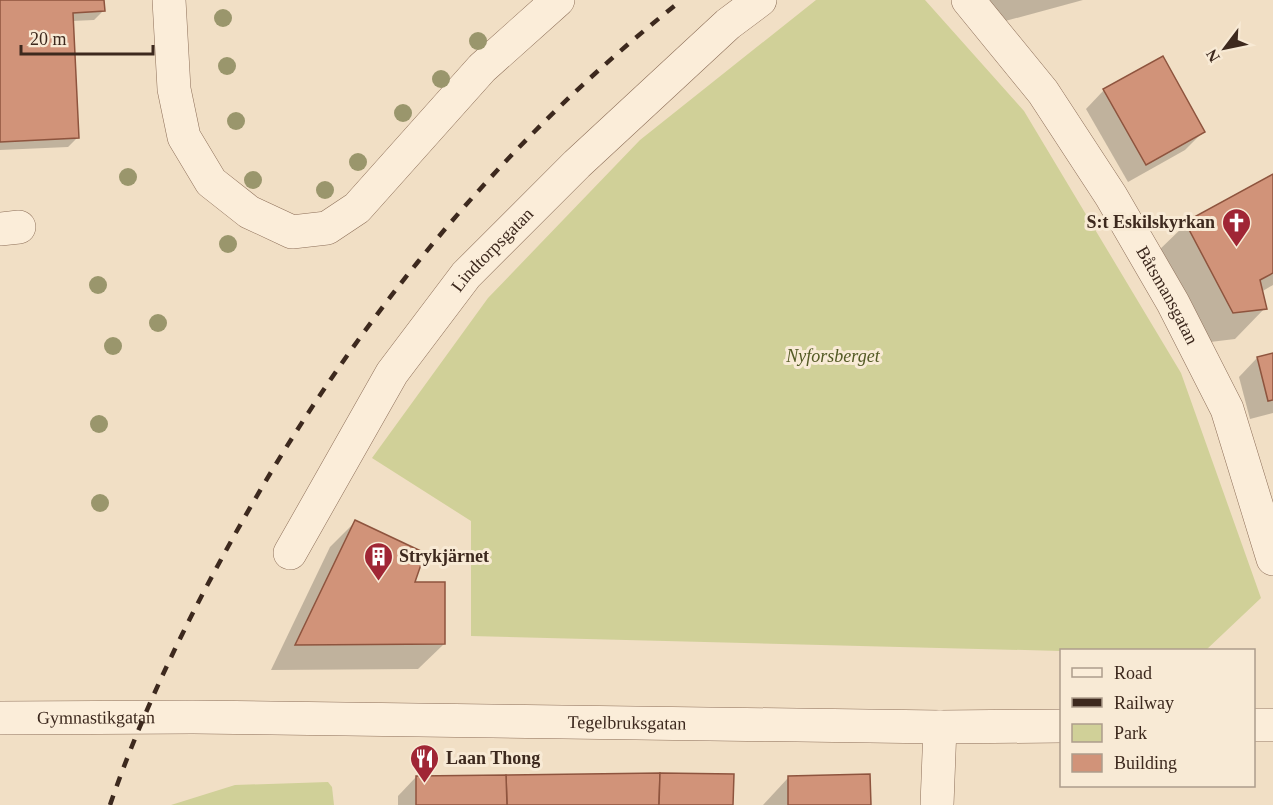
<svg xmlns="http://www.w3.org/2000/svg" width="1273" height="805" viewBox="0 0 1273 805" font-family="'Times New Roman',serif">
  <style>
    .green { fill: #d0d098 }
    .shadow { fill: #0003 }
    .building { fill: #d19379; stroke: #8e543e; stroke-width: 1.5 }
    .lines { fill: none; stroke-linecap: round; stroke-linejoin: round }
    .minor-casing { stroke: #8d6f59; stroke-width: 34 }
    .minor { stroke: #fbedd9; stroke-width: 33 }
    .rail { stroke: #3d291e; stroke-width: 4.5; stroke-dasharray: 10 10; stroke-linecap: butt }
    .tree { fill: #9a966c }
    .labels { text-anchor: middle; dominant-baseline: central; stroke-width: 6; stroke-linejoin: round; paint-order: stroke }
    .poi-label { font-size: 18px; font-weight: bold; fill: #3d291e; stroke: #f8ead5; text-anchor: start }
    .street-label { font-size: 18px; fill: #3d291e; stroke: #f8ead5 }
    .park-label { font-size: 18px; font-style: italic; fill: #535a24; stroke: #f8ead5 }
  </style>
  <rect width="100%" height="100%" fill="#f1dfc5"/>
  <g class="green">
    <path d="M816 0H925L1024 111 1181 373 1261 598 1206 650 1061 651 471 636V521L372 458 488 298 640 140Z"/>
    <path d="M328 782 332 787 334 805H171L235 785Z"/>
  </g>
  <g class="shadow">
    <path d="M0 0H103V11L94 20 72 21 78 137 68 147 0 150Z"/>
    <path d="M968 0H1083L976 29Z"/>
    <path d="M1104 90 1203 132 1185 150 1128 182 1086 109Z"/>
    <path d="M1273 176V285L1261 292 1265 308 1235 339 1202 343 1155 254 1186 224Z"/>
    <path d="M1273 354V413L1250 419 1239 377 1257 358Z"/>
    <path d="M355 522 413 584 444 644 418 669 271 670 330 547Z"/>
    <path d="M416 777 731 805H398V796Z"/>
    <path d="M788 778 869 805H763Z"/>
  </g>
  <g class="building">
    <path d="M0 0H104L105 11 73 13 79 138 0 142Z"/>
    <path d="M1163 56 1205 132 1146 165 1103 89Z"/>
    <path d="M1273 174V273L1260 280 1267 309 1233 313 1185 222Z"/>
    <path d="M1273 353V400L1268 401 1257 357Z"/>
    <path d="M355 520 425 553 415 582H445V644L295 645Z"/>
    <path d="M660 773 659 805H507L506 775Z"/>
    <path d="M660 773 734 774 733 805H659Z"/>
    <path d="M870 774 871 805H788V776Z"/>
    <path d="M506 775 507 805H416V776Z"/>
  </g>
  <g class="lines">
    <defs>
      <g id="minor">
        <path d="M169 0 174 89 184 137 211 182 249 212 292 232 327 228 357 208 482 68 558 0"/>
        <path id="s1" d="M968 0 1043 92 1111 196 1173 303 1227 409 1273 559"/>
        <path d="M0 229 19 227"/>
        <path id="s2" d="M290 553 392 373 466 275 577 164 728 24 760 0"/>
        <path id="s3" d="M0 718 193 717 940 727 1062 726"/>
        <path d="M1254 725H1273"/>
        <path d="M937 805 940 727"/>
      </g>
    </defs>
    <use href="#minor" class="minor-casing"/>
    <use href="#minor" class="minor"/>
    <path class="rail" d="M110 805C142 712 186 622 234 536 348 331 496 146 682 0"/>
  </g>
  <g class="tree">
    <circle cx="223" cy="18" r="9"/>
    <circle cx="478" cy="41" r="9"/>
    <circle cx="227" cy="66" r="9"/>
    <circle cx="441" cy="79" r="9"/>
    <circle cx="403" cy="113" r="9"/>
    <circle cx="236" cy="121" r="9"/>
    <circle cx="358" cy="162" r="9"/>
    <circle cx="128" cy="177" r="9"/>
    <circle cx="253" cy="180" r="9"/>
    <circle cx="325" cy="190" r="9"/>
    <circle cx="228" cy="244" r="9"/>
    <circle cx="98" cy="285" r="9"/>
    <circle cx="158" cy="323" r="9"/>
    <circle cx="113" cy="346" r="9"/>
    <circle cx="99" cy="424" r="9"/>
    <circle cx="100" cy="503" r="9"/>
  </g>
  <defs>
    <symbol id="church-pin" viewBox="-11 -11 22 30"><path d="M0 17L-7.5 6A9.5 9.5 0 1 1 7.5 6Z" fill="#a02635" stroke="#f8ead5"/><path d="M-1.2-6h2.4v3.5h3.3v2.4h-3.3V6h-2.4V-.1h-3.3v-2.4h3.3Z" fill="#fff"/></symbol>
    <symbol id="building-pin" viewBox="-11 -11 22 30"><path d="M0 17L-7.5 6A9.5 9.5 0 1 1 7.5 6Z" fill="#a02635" stroke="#f8ead5"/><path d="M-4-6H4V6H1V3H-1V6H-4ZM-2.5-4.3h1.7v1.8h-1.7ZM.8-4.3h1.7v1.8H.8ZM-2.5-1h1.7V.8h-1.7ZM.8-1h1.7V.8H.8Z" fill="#fff"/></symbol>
    <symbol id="restaurant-pin" viewBox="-11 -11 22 30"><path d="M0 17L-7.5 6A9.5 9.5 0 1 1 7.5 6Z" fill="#a02635" stroke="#f8ead5"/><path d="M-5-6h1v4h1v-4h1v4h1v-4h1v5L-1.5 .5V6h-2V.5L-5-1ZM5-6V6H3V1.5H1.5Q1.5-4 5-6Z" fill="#fff"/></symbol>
  </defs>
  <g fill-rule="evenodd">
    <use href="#church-pin" x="1220" y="206" width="33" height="45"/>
    <use href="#building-pin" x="362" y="540" width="33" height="45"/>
    <use href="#restaurant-pin" x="408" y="742" width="33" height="45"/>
  </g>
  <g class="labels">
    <g class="poi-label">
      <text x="1215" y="222" text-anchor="end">S:t Eskilskyrkan</text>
      <text x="399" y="556">Strykjärnet</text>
      <text x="446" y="758">Laan Thong</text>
    </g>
    <g class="street-label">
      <text stroke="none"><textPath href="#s2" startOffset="366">Lindtorpsgatan</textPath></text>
      <text stroke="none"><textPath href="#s1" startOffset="357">Båtsmansgatan</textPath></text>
      <text stroke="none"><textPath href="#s3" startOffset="96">Gymnastikgatan</textPath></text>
      <text stroke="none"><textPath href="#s3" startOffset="627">Tegelbruksgatan</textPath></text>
    </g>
    <g class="park-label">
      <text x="833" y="356">Nyforsberget</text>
    </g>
  </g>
  <rect x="1060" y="649" width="195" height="138" fill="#f8ead5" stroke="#ad9d8c" stroke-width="1.5"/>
  <rect x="1072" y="668" width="30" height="9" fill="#fbedd9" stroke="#ad9d8c" stroke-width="1.5"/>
  <text x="1114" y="679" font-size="18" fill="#3d291e">Road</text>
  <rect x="1072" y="698" width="30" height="9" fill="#3d291e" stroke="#ad9d8c" stroke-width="1.5"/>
  <text x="1114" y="709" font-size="18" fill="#3d291e">Railway</text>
  <rect x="1072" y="724" width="30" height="18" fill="#d0d098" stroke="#ad9d8c" stroke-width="1.5"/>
  <text x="1114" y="739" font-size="18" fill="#3d291e">Park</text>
  <rect x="1072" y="754" width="30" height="18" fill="#d19379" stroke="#ad9d8c" stroke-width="1.5"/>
  <text x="1114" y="769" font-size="18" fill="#3d291e">Building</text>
  <g transform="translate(1225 48) rotate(238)" stroke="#f8ead5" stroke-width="4.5" paint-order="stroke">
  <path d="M0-4.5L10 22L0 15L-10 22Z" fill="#3d291e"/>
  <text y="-9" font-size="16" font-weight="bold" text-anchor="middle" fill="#3d291e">N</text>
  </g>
  <path d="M21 45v9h132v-9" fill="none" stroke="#3d291e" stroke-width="3"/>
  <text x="30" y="45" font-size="18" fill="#3d291e" stroke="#f8ead5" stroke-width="4.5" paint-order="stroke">20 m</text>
</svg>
